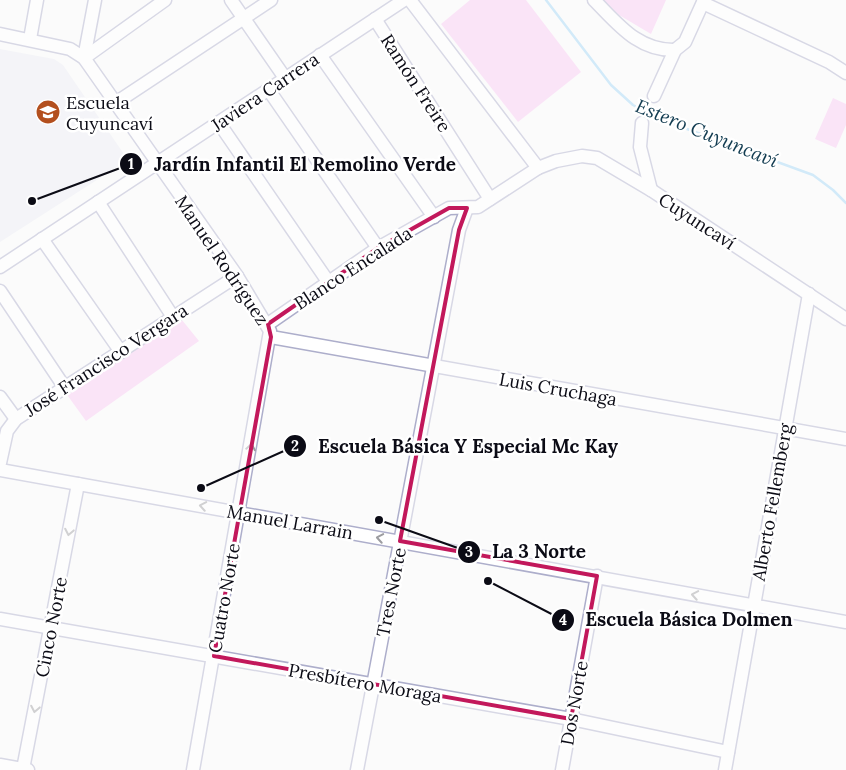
<svg xmlns="http://www.w3.org/2000/svg" width="846" height="770" viewBox="0 0 846 770" font-family="Lora,serif">
  <style>
    .built { fill: #ebecf3 }
    .green { fill: #f9c8f2 }
    .lines { fill: none; stroke-linecap: round; stroke-linejoin: round }
    .stream { stroke: #a0d5f5; stroke-width: 2.5 }
    .minor-casing { stroke: #adaecb; stroke-width: 15 }
    .minor { stroke: #fff; stroke-width: 12 }
    .oneway { stroke: #9d9da1 }
    .marked { fill: none; stroke: #c2185b; stroke-width: 4; stroke-linejoin: round }
    .labels { text-anchor: middle; dominant-baseline: central; stroke-width: 5; stroke-linejoin: round; paint-order: stroke }
    .street-label { font-size: 18px; fill: #0b0b15; stroke: #fff }
    .poi-label { font-size: 18px; fill: #0b0b15; stroke: #fff; text-anchor: start }
    .water-label { font-size: 19px; font-style: italic; fill: #123c51; stroke: #fff }
    .leader { fill: none; stroke: #0b0b15; stroke-width: 2 }
    .callout-dot { fill: #0b0b15; stroke: #fff; stroke-width: 2 }
    .mark-label { font-size: 15px; text-anchor: middle; font-weight: bold; fill: #fff }
    .callout-label { font-size: 19px; text-anchor: middle; font-weight: bold; fill: #0b0b15; stroke: #fff; stroke-width: 5; stroke-linejoin: round; paint-order: stroke }
  </style>
  <rect width="100%" height="100%" fill="#fbfbfb"/>
  <path class="built" d="M0 49 54 59 63 65 128 160 0 242Z"/>
  <g class="green">
    <path d="M470 0H526L581 72 518 122 441 24Z"/>
    <path d="M603 0H666L651 34 619 15Z"/>
    <path d="M833 98 846 104V125L836 148 815 139Z"/>
    <path d="M182 320 199 341 86 421 65 392Z"/>
  </g>
  <g class="lines">
    <path class="stream" d="M546 0 611 85 633 105 657 118 813 175 833 190 846 203"/>
    <defs>
      <g id="minor">
        <path d="M231 0 285 78"/>
        <path d="M410 0 538 168"/>
        <path d="M594 0C618 24 638 51 675 50"/>
        <path d="M703 3 829 62 846 73"/>
        <path d="M375 19 490 199"/>
        <path d="M0 34 70 49 84 58 237 276 270 331 193 770"/>
        <path d="M30 39 37 0"/>
        <path d="M320 55 434 217"/>
        <path d="M84 58 165 0"/>
        <path d="M84 58 95 0"/>
        <path d="M268 89 378 248"/>
        <path d="M654 96 675 50 685 42 704 0"/>
        <path d="M114 104 271 0"/>
        <path d="M219 123 329 283"/>
        <path d="M642 123 640 147 651 190"/>
        <path d="M98 202 173 317"/>
        <path d="M42 239 121 352"/>
        <path d="M0 267 404 0"/>
        <path d="M0 291 65 388"/>
        <path d="M268 324 378 248 449 208 478 207 538 168 556 161 582 156 597 158 651 190 846 319"/>
        <path d="M271 337 846 439"/>
        <path d="M0 397 16 419"/>
        <path d="M0 463 7 431 16 419 237 276"/>
        <path d="M0 470 846 622"/>
        <path d="M0 619 571 719 728 752"/>
        <path d="M0 765 28 770"/>
        <path d="M23 769 78 484"/>
        <path d="M357 770 459 230 467 208"/>
        <path d="M562 770 597 576"/>
        <path d="M725 770 809 294"/>
      </g>
    </defs>
    <use href="#minor" class="minor-casing"/>
    <use href="#minor" class="minor"/>
  </g>
  <defs><path id="oneway-chevron" d="M-2-3.5L2.5 0L-2 3.5" fill="none" stroke-width="1.6" stroke-linecap="round" stroke-linejoin="round" transform="scale(1.25)"/></defs>
  <g class="oneway">
    <use href="#oneway-chevron" transform="translate(251 447) rotate(-80)"/>
    <use href="#oneway-chevron" transform="translate(203 506) rotate(-170)"/>
    <use href="#oneway-chevron" transform="translate(69 532) rotate(101)"/>
    <use href="#oneway-chevron" transform="translate(380 538) rotate(-170)"/>
    <use href="#oneway-chevron" transform="translate(695 595) rotate(-170)"/>
    <use href="#oneway-chevron" transform="translate(35 709) rotate(101)"/>
  </g>
  <path d="M0 0H846V770H0ZM449 208H467L459 230 400 541 597 576 571 719 214 656 271 337 268 324 378 248Z" fill="#fbfbfb" fill-opacity=".55" fill-rule="evenodd"/>
  <path class="marked" d="M449 208H467L459 230 400 541 597 576 571 719 214 656 271 337 268 324 378 248Z"/>
  <defs>
    <symbol id="school-disc" viewBox="-11 -11 22 22"><circle r="9.5" fill="#b34f1e" stroke="#fff"/><path d="M0-5L7-2L0 1L-7-2ZM-4 1L0 2.5L4 1V4Q0 6-4 4Z" fill="#fff"/></symbol>
  </defs>
  <g fill-rule="evenodd">
    <use href="#school-disc" x="34" y="98" width="28" height="28"/>
  </g>
  <g class="labels">
    <g class="street-label">
      <text transform="translate(416 83) rotate(57)">Ramón Freire</text>
      <text transform="translate(265 92) rotate(-34)">Javiera Carrera</text>
      <text transform="translate(697 221) rotate(33)">Cuyuncaví</text>
      <text transform="translate(222 260) rotate(56)">Manuel Rodríguez</text>
      <text transform="translate(353 268) rotate(-33)">Blanco Encalada</text>
      <text transform="translate(106 360) rotate(-33)">José Francisco Vergara</text>
      <text transform="translate(558 389) rotate(10)">Luis Cruchaga</text>
      <text transform="translate(772 502) rotate(-80)">Alberto Fellemberg</text>
      <text transform="translate(290 522) rotate(10)">Manuel Larrain</text>
      <text transform="translate(391 592) rotate(-79)">Tres Norte</text>
      <text transform="translate(224 598) rotate(-80)">Cuatro Norte</text>
      <text transform="translate(51 627) rotate(-79)">Cinco Norte</text>
      <text transform="translate(365 683) rotate(10)">Presbítero Moraga</text>
      <text transform="translate(574 703) rotate(-80)">Dos Norte</text>
    </g>
    <g class="poi-label">
      <text x="66" y="102">Escuela<tspan x="66" dy="21">Cuyuncaví</tspan></text>
    </g>
    <g class="water-label">
      <text transform="translate(707 133) rotate(22)">Estero Cuyuncaví</text>
    </g>
  </g>
  <path class="leader" d="M32 201L131 164M201 488L295 446M379 520L469 552M488 581L563 620"/>
  <g class="callout-dot">
    <circle cx="32" cy="201" r="5"/>
    <circle cx="201" cy="488" r="5"/>
    <circle cx="379" cy="520" r="5"/>
    <circle cx="488" cy="581" r="5"/>
    <circle cx="131" cy="164" r="12"/>
    <circle cx="295" cy="446" r="12"/>
    <circle cx="469" cy="552" r="12"/>
    <circle cx="563" cy="620" r="12"/>
  </g>
  <g class="mark-label">
    <text x="131" y="169">1</text>
    <text x="295" y="451">2</text>
    <text x="469" y="557">3</text>
    <text x="563" y="625">4</text>
  </g>
  <g class="callout-label">
    <text x="305" y="171">Jardín Infantil El Remolino Verde</text>
    <text x="468" y="453">Escuela Básica Y Especial Mc Kay</text>
    <text x="539" y="558">La 3 Norte</text>
    <text x="689" y="626">Escuela Básica Dolmen</text>
  </g>
</svg>
